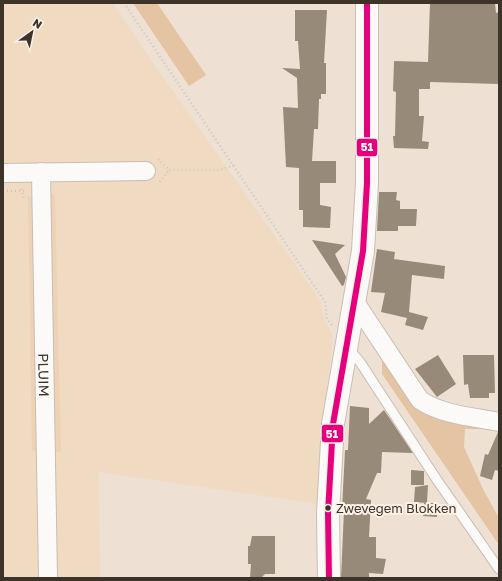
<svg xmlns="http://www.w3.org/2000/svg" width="502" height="581" viewBox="0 0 502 581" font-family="'Golos Text',sans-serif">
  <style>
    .built { fill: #f1dac2 }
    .green { fill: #edd2b5 }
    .forest { fill: #e4c4a2 }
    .building { fill: #988a79 }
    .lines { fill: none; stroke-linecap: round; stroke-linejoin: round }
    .service-casing { stroke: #c8beb3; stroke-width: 11 }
    .minor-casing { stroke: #c8beb3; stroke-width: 20 }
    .tertiary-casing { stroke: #c8beb3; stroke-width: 24 }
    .path { stroke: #cdc8c4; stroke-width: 2.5; stroke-dasharray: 1 3; stroke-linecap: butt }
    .service { stroke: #fcfaf8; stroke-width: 9 }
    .minor { stroke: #fcfaf8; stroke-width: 18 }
    .tertiary { stroke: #fcfaf8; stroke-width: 22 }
    .bus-1-casing { stroke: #fbf1e7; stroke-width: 9 }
    .bus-1 { stroke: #e5007d; stroke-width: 6 }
    .bus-dot { fill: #3d3329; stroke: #fbf1e7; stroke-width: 1.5 }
    .labels { text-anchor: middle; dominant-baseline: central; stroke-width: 4; stroke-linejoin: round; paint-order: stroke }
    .bus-label { font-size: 13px; fill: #3d3329; stroke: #fbf1e7; text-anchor: start }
    .street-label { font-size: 14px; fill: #3d3329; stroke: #fbf1e7 }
    .line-badge { stroke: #fbf1e7; stroke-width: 1.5 }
    .badge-label { font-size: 11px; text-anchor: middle; font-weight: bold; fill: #fff }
  </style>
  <rect width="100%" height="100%" fill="#eee1d3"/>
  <path class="built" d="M3 3H113L154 64 320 300 324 319 332 333V349L327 385 318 504 99 472 100 578H3Z"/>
  <g class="green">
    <path d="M51 194H54L55 197 61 452H55L50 196Z"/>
    <path d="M28 196 32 197 37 451H32Z"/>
  </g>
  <g class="forest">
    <path d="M133 3H157L206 75 189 86Z"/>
    <path d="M382 360 416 404 481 422 480 429H465L464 447 484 491 499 518V545L382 374Z"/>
  </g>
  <g class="building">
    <path d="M430 3H495L496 13 499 12V84L430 82V89H419V116H424L422 141 429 142 428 149 394 148 393 136H395L396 92 393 91 394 63V61L428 62Z"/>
    <path d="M295 10H327L324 63H326V94H321V99H319L318 129H314L312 161H336V183H320V205L331 207 330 228 303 227V210H299V168L286 167 283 107 298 108 297 78 282 68 300 69 298 41H295Z"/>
    <path d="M379 192H397L396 200 400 201V209H417L416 226H398V231H377Z"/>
    <path d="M312 240 345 245 335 254 346 277 344 285 342 286Z"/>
    <path d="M377 249 395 252 394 259 445 266 444 279 412 275 409 312 428 317 423 330 405 325 407 318 381 312 385 293 371 292Z"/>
    <path d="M438 355 456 384 437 397 415 369Z"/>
    <path d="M463 355H494L495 393H489V398H470L468 384 464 385Z"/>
    <path d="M350 406 369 408V424L384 410 413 453 382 452 381 473H377L366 499 371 500 369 537H376V558L386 559 383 574 369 573V578H341L344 510 342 509 345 450H348Z"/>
    <path d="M498 432 499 471 495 470 492 480 480 476 485 454 488 455Z"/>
    <path d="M411 470 424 471V485H411Z"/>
    <path d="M428 485 427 503 414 502 415 487Z"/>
    <path d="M424 503H437V517L423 516Z"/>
    <path d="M252 536H275V574H265L261 578H250L251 564H248V546H250Z"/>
  </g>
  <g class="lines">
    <defs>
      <path id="service" d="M348 348 360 362 437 480 499 569"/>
      <g id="minor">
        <path id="s1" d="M41 172 48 578"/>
        <path d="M3 173 146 171"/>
        <path d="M355 302 420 400C442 415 474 417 499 422"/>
      </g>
      <path id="tertiary" d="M329 578 328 513 333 424 363 251 367 183V3"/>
    </defs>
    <use href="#service" class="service-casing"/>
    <use href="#minor" class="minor-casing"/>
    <use href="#tertiary" class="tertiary-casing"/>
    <g class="path">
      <path d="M124 3 325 302 327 319 332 325"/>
      <path d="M158 159 169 170H220L234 165"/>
      <path d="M160 182 169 170"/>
      <path d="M21 189 24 200"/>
      <path d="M3 191H27"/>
    </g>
    <use href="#service" class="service"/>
    <use href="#minor" class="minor"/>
    <use href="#tertiary" class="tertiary"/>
    <defs>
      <path id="bus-1" d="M329 578 328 513 333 424 363 251 367 183V3"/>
    </defs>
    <use href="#bus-1" class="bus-1-casing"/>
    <use href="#bus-1" class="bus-1"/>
  </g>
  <circle class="bus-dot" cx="328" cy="508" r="3.5"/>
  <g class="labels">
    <g class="bus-label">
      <text x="336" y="508">Zwevegem Blokken</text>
    </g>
    <g class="street-label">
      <text stroke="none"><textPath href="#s1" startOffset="203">PLUIM</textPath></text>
    </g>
  </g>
  <g class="line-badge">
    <rect x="356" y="138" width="22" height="19" rx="4" fill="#e5007d"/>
    <rect x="321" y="424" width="23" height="19" rx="4" fill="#e5007d"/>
  </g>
  <g class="badge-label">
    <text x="367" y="151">51</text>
    <text x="332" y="438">51</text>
  </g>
  <rect width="502" height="581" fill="none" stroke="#3d3329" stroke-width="8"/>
  <g transform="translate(32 32) rotate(33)" stroke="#fbf1e7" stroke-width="3" paint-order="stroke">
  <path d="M0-3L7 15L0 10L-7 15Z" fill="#3d3329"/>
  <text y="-6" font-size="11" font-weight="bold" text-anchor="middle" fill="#3d3329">N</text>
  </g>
</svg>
